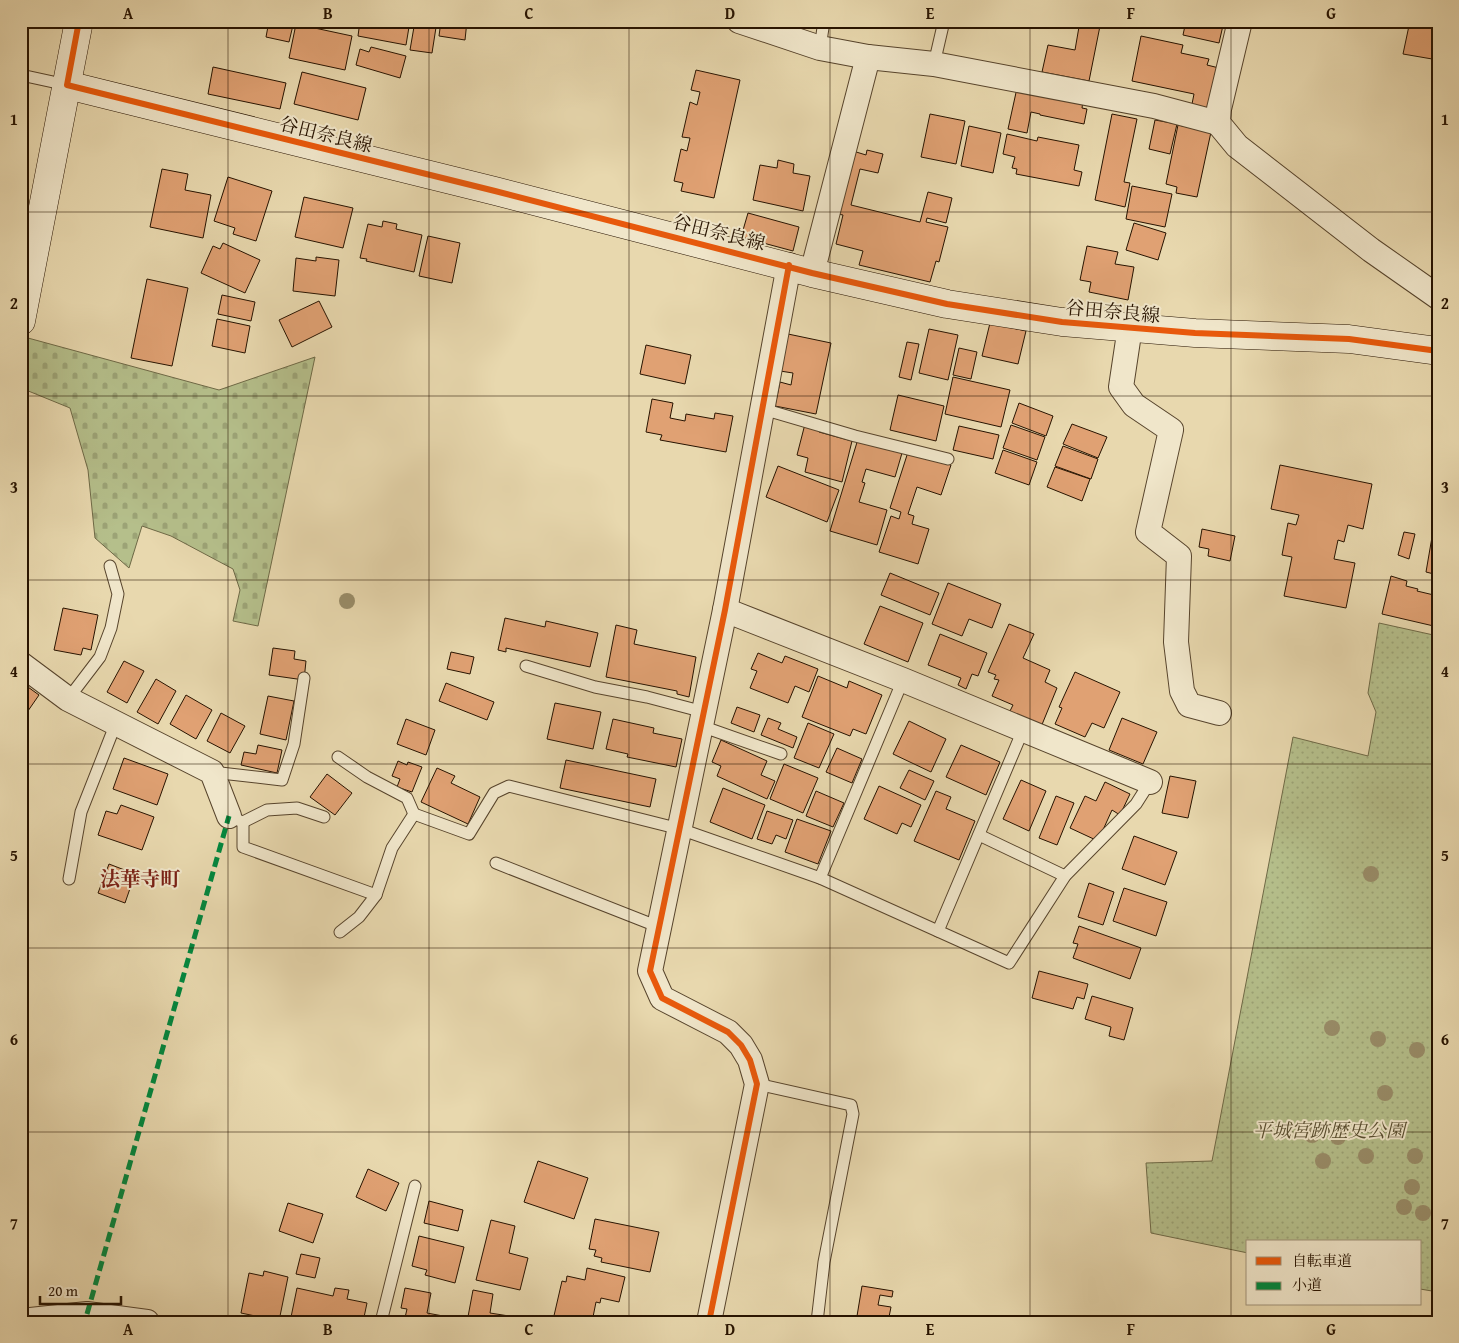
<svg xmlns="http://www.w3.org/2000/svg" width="1459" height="1343" viewBox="0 0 1459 1343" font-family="'Gentium Book Plus','Noto Serif JP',serif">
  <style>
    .cemetery { fill: url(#cemetery-stones); stroke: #6e6946 }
    .park { fill: url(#park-dots); stroke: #6e6946 }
    .building { fill: #e0a173; stroke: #271300 }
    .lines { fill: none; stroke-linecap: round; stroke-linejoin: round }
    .lane-casing { stroke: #57442c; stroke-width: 13 }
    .street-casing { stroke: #57442c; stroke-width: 26 }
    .secondary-casing { stroke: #271300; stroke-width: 29 }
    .lane { stroke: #f0e6ca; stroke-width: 11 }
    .street { stroke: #f0e6ca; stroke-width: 24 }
    .secondary { stroke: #f0e6ca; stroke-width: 28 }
    .quiet { stroke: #00873e; stroke-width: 5; stroke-dasharray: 10 5; stroke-linecap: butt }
    .cycleway-casing { stroke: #f0e6ca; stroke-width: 9 }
    .cycleway { stroke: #e8590c; stroke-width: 6 }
    .tree { fill: #998d69 }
    .grid { fill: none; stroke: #271300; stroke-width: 1; stroke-opacity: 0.55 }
    .labels { text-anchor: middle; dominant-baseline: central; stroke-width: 4; stroke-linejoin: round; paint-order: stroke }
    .street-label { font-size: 19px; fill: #271300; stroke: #f0e6ca }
    .park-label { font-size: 19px; font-style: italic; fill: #594f31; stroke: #f0e6ca }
    .neighbourhood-label { font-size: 20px; font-weight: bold; fill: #7a1f14; stroke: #f0e6ca }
    .neatline { fill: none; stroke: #271300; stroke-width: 2 }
    .grid-label { font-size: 16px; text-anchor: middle; font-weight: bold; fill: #271300 }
  </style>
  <defs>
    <pattern id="cemetery-stones" width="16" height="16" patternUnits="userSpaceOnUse" patternTransform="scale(1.25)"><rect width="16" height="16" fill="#b5bf8b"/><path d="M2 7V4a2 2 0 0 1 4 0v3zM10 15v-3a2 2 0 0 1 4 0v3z" fill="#9ca376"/></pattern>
    <pattern id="park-dots" width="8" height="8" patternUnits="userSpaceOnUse" patternTransform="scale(1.25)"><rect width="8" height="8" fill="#b5bf8b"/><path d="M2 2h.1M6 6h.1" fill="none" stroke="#9ca376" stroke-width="1.8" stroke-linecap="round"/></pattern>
  </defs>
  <rect width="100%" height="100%" fill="#e8d8ae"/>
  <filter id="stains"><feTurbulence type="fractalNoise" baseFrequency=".004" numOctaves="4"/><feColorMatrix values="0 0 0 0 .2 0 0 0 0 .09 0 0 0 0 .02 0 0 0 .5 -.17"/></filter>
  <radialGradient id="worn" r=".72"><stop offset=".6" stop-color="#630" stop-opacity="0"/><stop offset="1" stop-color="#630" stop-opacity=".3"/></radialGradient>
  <path class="cemetery" d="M28 338 219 390 315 357 258 626 233 621 240 590 233 569 171 536 142 526 129 568 95 538 88 470 70 408 21 388Z"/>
  <path class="park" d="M1379 623 1438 636V1292L1420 1289V1242H1248V1253L1151 1233 1146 1163 1212 1161 1293 737 1368 756 1376 712 1368 693Z"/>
  <g class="building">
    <path d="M269 21H294L289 42 266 37Z"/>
    <path d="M360 21H410L406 45 358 36Z"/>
    <path d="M415 21H437L432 53 410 50Z"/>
    <path d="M441 21H467L465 40 439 36Z"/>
    <path d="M1080 21H1101L1089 81 1042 72 1048 45 1075 50Z"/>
    <path d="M1186 21H1224L1219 43 1183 35Z"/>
    <path d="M1410 21H1438V60L1403 54Z"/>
    <path d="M296 24 352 36 345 70 289 58Z"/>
    <path d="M1141 36 1183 45 1181 53 1209 59 1207 65 1219 68 1209 113 1191 109 1194 94 1132 81Z"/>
    <path d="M371 47 406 56 400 78 356 65 360 49 369 52Z"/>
    <path d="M213 67 286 83 280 109 208 94Z"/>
    <path d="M696 70 740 80 714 198 681 191 683 183 674 181 681 149 687 151 690 138 682 137 690 102 697 105 700 92 691 90Z"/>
    <path d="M302 72 366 88 358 120 294 104Z"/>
    <path d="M1017 88 1083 101 1082 108 1087 109 1084 124 1040 115V114L1031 112 1027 133 1008 129Z"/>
    <path d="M930 114 965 121 956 164 921 157Z"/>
    <path d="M1112 114 1137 119 1124 182 1130 183 1125 207 1095 200Z"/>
    <path d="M1155 120 1177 124 1170 154 1149 149Z"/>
    <path d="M1178 125 1211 132 1197 197 1176 193 1177 187 1166 184Z"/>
    <path d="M969 126 1001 133 993 173 961 166Z"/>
    <path d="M1007 134 1037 141 1038 137 1079 145 1074 170 1082 172 1079 186 1016 174 1017 169 1012 168 1015 157 1003 154Z"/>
    <path d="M867 150 883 154 878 173 860 169 851 205 920 222 928 192 952 198 946 223 927 218 926 222 948 227 939 262 936 261 930 282 859 265 863 251 836 244 843 215 838 214 853 151 866 155Z"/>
    <path d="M778 160 794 164 793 173 810 176 803 211 753 200 760 165 777 168Z"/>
    <path d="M162 169 188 174 185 190 211 195 203 238 150 227Z"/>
    <path d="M228 177 272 191 256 241 233 234 235 228 214 221Z"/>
    <path d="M1132 186 1172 194 1165 227 1126 219Z"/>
    <path d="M304 197 353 208 343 248 295 237Z"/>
    <path d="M748 213 799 227 793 251 741 237Z"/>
    <path d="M383 221 397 224 396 229 422 235 414 272 366 261 367 259 360 258 368 224 382 227Z"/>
    <path d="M1134 223 1166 233 1158 260 1126 250Z"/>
    <path d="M428 236 460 243 452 283 419 276Z"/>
    <path d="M223 243 260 260 245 293 201 273 213 246 220 249Z"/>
    <path d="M1087 246 1118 252 1115 264 1134 267 1128 300 1089 292 1091 282 1080 280Z"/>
    <path d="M316 257 339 260 335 296 293 291 296 258 316 261Z"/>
    <path d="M147 279 188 288 172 366 131 358Z"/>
    <path d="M222 295 255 302 251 321 218 314Z"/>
    <path d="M319 301 332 327 292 347 279 320Z"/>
    <path d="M217 319 250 326 245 353 212 346Z"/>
    <path d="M990 323 1026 331 1018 364 982 356Z"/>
    <path d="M929 329 958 335 948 380 919 373Z"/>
    <path d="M788 334 831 343 816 414 775 406 780 382 791 385 793 373 780 371Z"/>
    <path d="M907 342 919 344 911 380 899 377Z"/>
    <path d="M646 345 691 355 685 384 640 374Z"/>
    <path d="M959 348 977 352 971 379 953 375Z"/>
    <path d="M953 377 1010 390 1001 427 945 414Z"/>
    <path d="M898 395 944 406 936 441 890 430Z"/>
    <path d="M652 399 673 403 670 418 685 421 686 414 714 419 715 413 733 416 726 452 660 440 662 435 646 432Z"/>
    <path d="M1019 403 1053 416 1046 436 1012 423Z"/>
    <path d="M805 424 820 428 819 432 852 441 842 482 805 472 808 458 797 455Z"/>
    <path d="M1072 424 1107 437 1098 458 1063 444Z"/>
    <path d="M1011 425 1045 437 1037 460 1003 448Z"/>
    <path d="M959 426 999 435 993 459 953 450Z"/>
    <path d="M858 439 902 453 895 477 866 469 862 482 865 483 859 502 887 510 877 545 830 531Z"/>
    <path d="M1063 446 1098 459 1091 479 1055 466Z"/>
    <path d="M1003 450 1037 462 1029 485 995 473Z"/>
    <path d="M908 452 951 465 941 495 917 487 908 514 914 516 912 524 929 529 918 564 879 552 891 516 899 519 901 512 890 508Z"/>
    <path d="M1280 465 1372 484 1363 529 1348 525 1344 542 1338 540 1334 559 1355 563 1346 608 1284 596 1292 557 1282 555 1288 523 1296 525 1299 515 1271 509Z"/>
    <path d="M778 466 839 490 827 522 766 497Z"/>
    <path d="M1055 467 1090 479 1082 501 1047 487Z"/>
    <path d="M1202 529 1235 536 1230 561 1208 556 1209 549 1199 547Z"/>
    <path d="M1404 532 1415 534 1409 559 1398 555Z"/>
    <path d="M1432 537 1438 539V575L1426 572Z"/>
    <path d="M890 573 939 593 930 615 881 595Z"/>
    <path d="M1391 576 1407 581 1406 586 1418 589 1417 591 1438 596V627L1382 614Z"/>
    <path d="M948 583 1001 604 992 628 969 619 962 636 932 624Z"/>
    <path d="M880 606 923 623 908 662 864 644Z"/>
    <path d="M63 608 98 615 91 650 83 648 81 655 54 650Z"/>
    <path d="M505 618 545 627 546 621 598 633 590 667 506 648V652L498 650Z"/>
    <path d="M1009 624 1034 634 1023 658 1050 670 1045 682 1057 688 1041 727 1009 713 1013 705 992 696 999 680 994 679 996 675 988 672Z"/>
    <path d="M616 625 637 630 634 644 696 657 689 697 677 694V691L606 677Z"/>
    <path d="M940 634 987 653 978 676 972 674 966 689 958 685 961 678 928 665Z"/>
    <path d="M273 648 295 651 294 659 306 661 304 680 269 675Z"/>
    <path d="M451 652 474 657 470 674 447 669Z"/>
    <path d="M758 653 782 663 785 656 818 669 809 692 795 686 788 703 750 688 757 671 751 669Z"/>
    <path d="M124 661 144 671 127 703 107 692Z"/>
    <path d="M1075 672 1120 692 1104 728 1092 723 1085 737 1055 724 1062 708 1059 707Z"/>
    <path d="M818 676 847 688 849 681 882 695 866 734 853 729 850 736 802 717Z"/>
    <path d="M156 679 176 691 158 724 137 712Z"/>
    <path d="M21 682 39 695 21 721Z"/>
    <path d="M446 683 494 702 487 720 439 701Z"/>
    <path d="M186 695 212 710 196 739 170 724Z"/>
    <path d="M268 696 294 701 286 740 260 734Z"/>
    <path d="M555 703 601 712 593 749 547 739Z"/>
    <path d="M737 707 760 715 754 732 731 723Z"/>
    <path d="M221 713 245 726 230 753 207 741Z"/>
    <path d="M768 718 781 723 778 729 797 737 793 748 761 735Z"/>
    <path d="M1122 718 1157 732 1143 764 1109 750Z"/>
    <path d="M406 719 435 730 426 755 397 744Z"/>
    <path d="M613 719 654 728 653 733 682 739 676 767 627 757 628 754 606 749Z"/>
    <path d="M909 721 946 739 931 772 893 754Z"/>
    <path d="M808 723 834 734 819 768 794 758Z"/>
    <path d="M721 740 767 761 761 775 775 781 767 799 717 776 721 766 712 762Z"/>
    <path d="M258 745 282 750 277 773 241 765 244 752 256 754Z"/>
    <path d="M961 745 1000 762 986 795 946 777Z"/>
    <path d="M837 748 862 759 852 783 826 772Z"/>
    <path d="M124 758 168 774 157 805 113 789Z"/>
    <path d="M566 760 656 779 650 807 560 788Z"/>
    <path d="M398 761 407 765 408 762 422 767 412 792 397 787 400 779 392 776Z"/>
    <path d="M784 764 818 778 803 813 770 799Z"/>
    <path d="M437 768 455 776 451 783 480 797 468 824 421 802Z"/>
    <path d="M909 770 934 781 925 800 900 788Z"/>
    <path d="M327 774 352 793 335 815 310 797Z"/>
    <path d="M1170 776 1196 781 1188 818 1162 813Z"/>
    <path d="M1021 780 1046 791 1029 831 1003 819Z"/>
    <path d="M1105 782 1130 794 1120 815 1112 810 1098 841 1070 828 1085 796 1096 801Z"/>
    <path d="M879 786 921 805 911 827 902 823 897 834 864 819Z"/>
    <path d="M723 788 765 805 752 839 710 822Z"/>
    <path d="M816 791 844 803 833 827 806 816Z"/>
    <path d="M936 791 951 797 946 809 975 821 959 860 914 841Z"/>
    <path d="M1056 796 1074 803 1057 845 1039 838Z"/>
    <path d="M121 805 154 817 142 850 98 835 106 811 117 814Z"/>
    <path d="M767 811 793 820 786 839 776 835 772 844 757 839Z"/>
    <path d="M797 819 831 831 818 864 785 852Z"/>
    <path d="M1134 836 1177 852 1165 885 1122 869Z"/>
    <path d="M109 864 135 874 125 903 98 893Z"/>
    <path d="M1089 883 1114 892 1103 925 1078 917Z"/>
    <path d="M1124 888 1167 902 1156 936 1113 921Z"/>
    <path d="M1079 926 1141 948 1130 979 1073 958 1078 944 1073 943Z"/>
    <path d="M1039 971 1088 984 1084 999 1077 997 1073 1009 1032 998Z"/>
    <path d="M1092 996 1133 1008 1124 1040 1109 1036 1111 1027 1085 1019Z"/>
    <path d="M538 1161 588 1178 574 1219 524 1202Z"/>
    <path d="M368 1169 399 1183 386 1211 356 1197Z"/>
    <path d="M429 1201 463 1210 458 1231 424 1223Z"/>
    <path d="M288 1203 323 1214 313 1243 279 1231Z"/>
    <path d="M595 1219 659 1232 650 1272 601 1262 602 1258 594 1256 596 1250 589 1249Z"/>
    <path d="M491 1220 515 1226 509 1253 528 1258 520 1290 476 1280Z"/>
    <path d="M419 1236 464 1247 455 1283 425 1275 427 1270 412 1266Z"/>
    <path d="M301 1254 320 1258 315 1278 296 1274Z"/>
    <path d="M587 1268 625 1277 619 1302 601 1298 600 1303 596 1302 592 1322H563L553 1320 562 1281 566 1282 567 1276 585 1280Z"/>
    <path d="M264 1271 288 1277 279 1321 241 1313 249 1273 263 1276Z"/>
    <path d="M862 1286 893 1291 892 1297 880 1295 878 1305 891 1307 888 1322H856Z"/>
    <path d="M297 1288 333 1296 335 1288 349 1290 347 1299 367 1303 363 1322H290Z"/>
    <path d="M405 1288 431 1293 427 1313 459 1319 458 1322H404L407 1309 401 1308Z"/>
    <path d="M473 1290 493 1294 490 1313 509 1316 507 1322H467Z"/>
  </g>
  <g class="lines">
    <defs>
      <g id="lane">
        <path d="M820 48 824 21"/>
        <path d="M934 64 944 21"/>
        <path d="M21 75 67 85"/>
        <path d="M763 409 855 436 948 459"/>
        <path d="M526 666 595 687 647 697 704 712"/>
        <path d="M68 699 100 657 111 628 118 594 110 566"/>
        <path d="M701 726 781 754"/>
        <path d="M338 757 367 777 407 798 414 814"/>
        <path d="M212 772 282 780 294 744 304 678"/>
        <path d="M238 820 243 822 267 810 297 808 324 817"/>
        <path d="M243 822V847L376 895"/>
        <path d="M979 835 1065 876"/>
        <path d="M496 863 659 927"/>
        <path d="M820 878 903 680"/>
        <path d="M69 879 81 812 116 723"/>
        <path d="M938 931 1023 730"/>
        <path d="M340 932 359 917 376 895 392 848 414 814 469 834 494 793 509 786 680 829 820 878 1009 963 1065 876 1136 804 1150 782"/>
        <path d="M757 1084 851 1105 853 1114 824 1262 817 1322"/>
        <path d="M381 1322 415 1186"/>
      </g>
      <g id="street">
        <path d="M739 21 820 48 868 57 934 64 1154 106 1218 123"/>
        <path d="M1240 21 1219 109 1218 123 1237 146 1371 250 1438 297"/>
        <path d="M812 273 868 57"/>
        <path d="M1130 327 1121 387 1134 405 1171 430 1148 532 1179 556 1176 642 1182 691 1189 705 1219 713"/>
        <path d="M725 610 903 680 1150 782"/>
        <path d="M21 664 68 699 212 772 229 816"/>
        <path d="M21 1321 87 1314 147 1322"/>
        <path d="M709 1322 757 1084 750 1060 741 1045 728 1032 662 998 650 971 725 610 789 265"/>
      </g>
      <g id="secondary">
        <path d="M67 85 495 191 812 273 947 304 1062 322 1195 333 1349 339 1438 351"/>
        <path d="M21 321 79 21"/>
      </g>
    </defs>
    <use href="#lane" class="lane-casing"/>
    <use href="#street" class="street-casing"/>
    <use href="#secondary" class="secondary-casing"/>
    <use href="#lane" class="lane"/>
    <use href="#street" class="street"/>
    <use href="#secondary" class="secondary"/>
    <path class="quiet" d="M87 1314 229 816"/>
    <defs>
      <g id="cycleway">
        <path d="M79 21 67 85 495 191 812 273 947 304 1062 322 1195 333 1349 339 1438 351"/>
        <path d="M709 1322 757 1084 750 1060 741 1045 728 1032 662 998 650 971 725 610 789 265"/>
      </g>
    </defs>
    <use href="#cycleway" class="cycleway-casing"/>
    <use href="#cycleway" class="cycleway"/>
  </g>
  <g class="tree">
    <circle cx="347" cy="601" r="8"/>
    <circle cx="1371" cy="874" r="8"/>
    <circle cx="1332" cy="1028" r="8"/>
    <circle cx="1378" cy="1039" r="8"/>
    <circle cx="1417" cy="1050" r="8"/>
    <circle cx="1385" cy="1093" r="8"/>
    <circle cx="1312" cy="1135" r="8"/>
    <circle cx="1338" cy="1137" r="8"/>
    <circle cx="1366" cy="1156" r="8"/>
    <circle cx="1415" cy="1156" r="8"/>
    <circle cx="1323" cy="1161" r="8"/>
    <circle cx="1412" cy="1187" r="8"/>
    <circle cx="1404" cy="1207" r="8"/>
    <circle cx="1423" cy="1213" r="8"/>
  </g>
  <path class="grid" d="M228 21V1322M429 21V1322M629 21V1322M830 21V1322M1030 21V1322M1231 21V1322M21 212H1438M21 396H1438M21 580H1438M21 764H1438M21 948H1438M21 1132H1438"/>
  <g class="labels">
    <g class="street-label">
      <text transform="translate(326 134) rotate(14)">谷田奈良線</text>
      <text transform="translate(719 232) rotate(14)">谷田奈良線</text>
      <text transform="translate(1113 311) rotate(5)">谷田奈良線</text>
    </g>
    <g class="park-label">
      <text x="1329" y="1130">平城宮跡歴史公園</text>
    </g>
    <g class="neighbourhood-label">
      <text x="140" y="878">法華寺町</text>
    </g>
  </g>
  <rect width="1459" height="1343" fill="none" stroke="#e8d8ae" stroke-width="55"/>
  <rect x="1246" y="1240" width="175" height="65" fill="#f0e6ca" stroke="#a09279"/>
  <rect x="1256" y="1257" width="25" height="8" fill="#e8590c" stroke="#a09279"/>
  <text x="1292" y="1266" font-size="15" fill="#271300">自転車道</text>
  <rect x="1256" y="1282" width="25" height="8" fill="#00873e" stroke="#a09279"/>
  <text x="1292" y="1290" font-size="15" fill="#271300">小道</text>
  <path d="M40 1296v8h81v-8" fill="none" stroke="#271300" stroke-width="2.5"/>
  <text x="48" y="1296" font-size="15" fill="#271300" stroke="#f0e6ca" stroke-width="4" paint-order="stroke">20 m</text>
  <rect x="28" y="28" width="1404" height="1288" class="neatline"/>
  <g class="grid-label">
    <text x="128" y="19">A</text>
    <text x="328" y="19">B</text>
    <text x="529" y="19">C</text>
    <text x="730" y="19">D</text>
    <text x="930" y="19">E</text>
    <text x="1131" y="19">F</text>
    <text x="1331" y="19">G</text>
    <text x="14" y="125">1</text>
    <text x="1445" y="125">1</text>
    <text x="14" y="309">2</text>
    <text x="1445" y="309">2</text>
    <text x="14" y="493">3</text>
    <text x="1445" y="493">3</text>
    <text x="14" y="677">4</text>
    <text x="1445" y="677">4</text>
    <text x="14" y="861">5</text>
    <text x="1445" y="861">5</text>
    <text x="14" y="1045">6</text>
    <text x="1445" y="1045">6</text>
    <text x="14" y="1229">7</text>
    <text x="1445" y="1229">7</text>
    <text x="128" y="1335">A</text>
    <text x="328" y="1335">B</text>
    <text x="529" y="1335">C</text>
    <text x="730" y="1335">D</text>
    <text x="930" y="1335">E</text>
    <text x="1131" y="1335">F</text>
    <text x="1331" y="1335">G</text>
  </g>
  <rect width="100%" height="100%" filter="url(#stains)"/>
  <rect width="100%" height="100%" fill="url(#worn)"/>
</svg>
